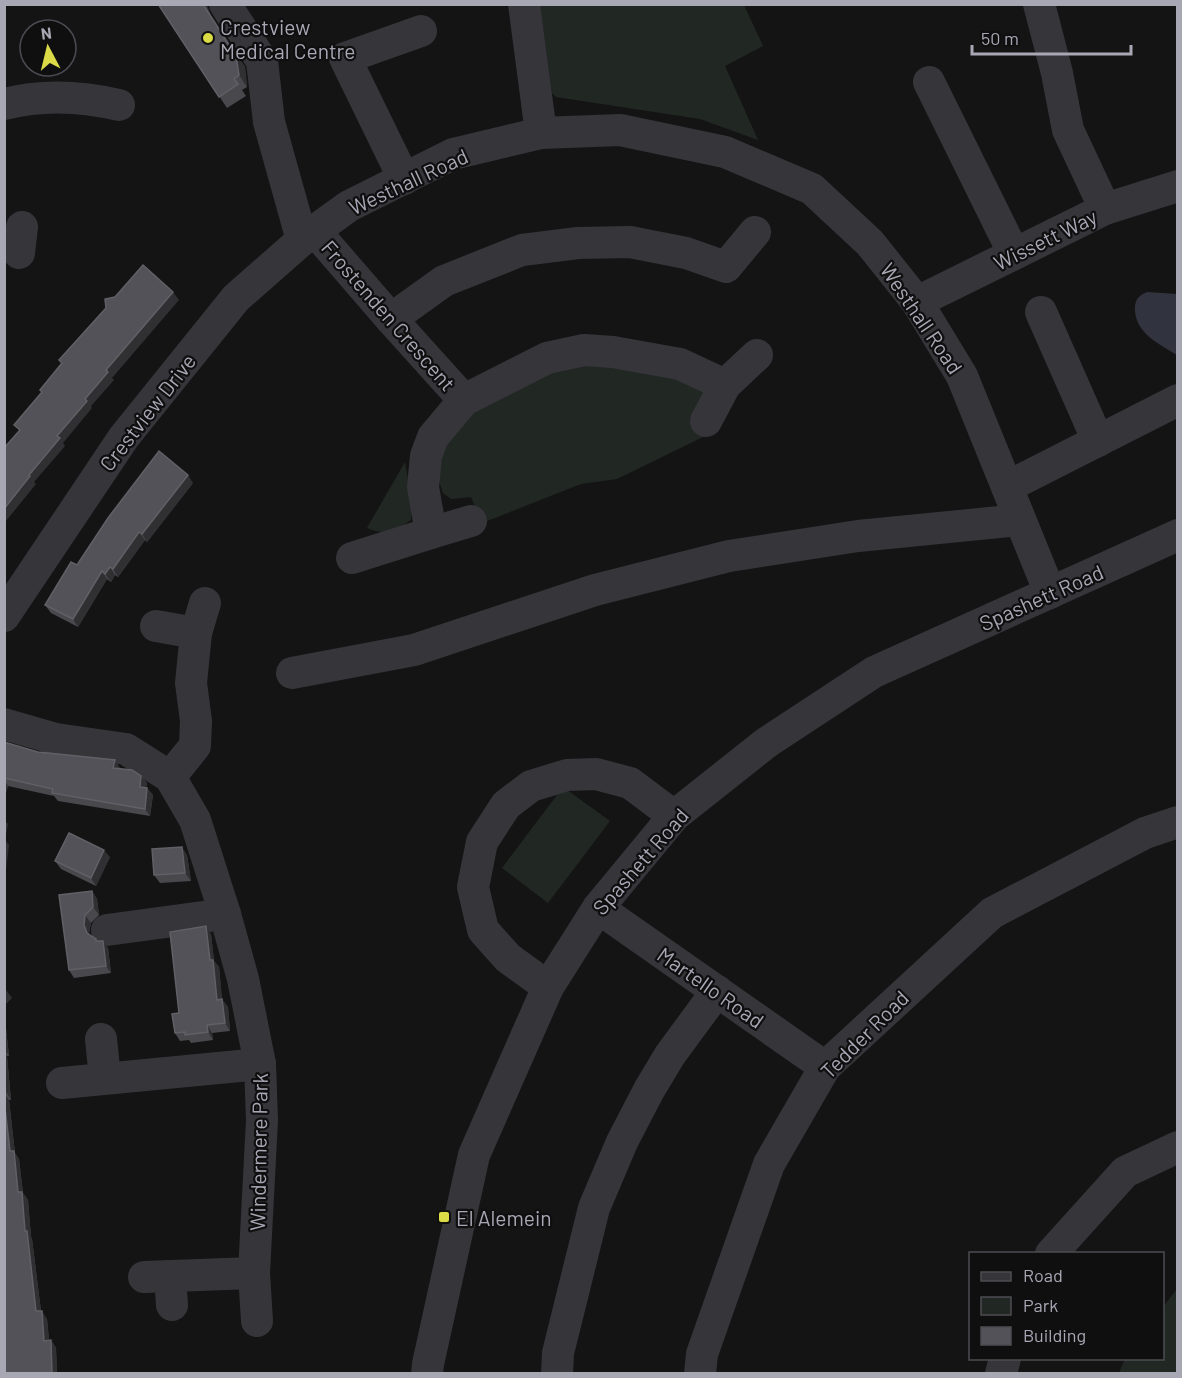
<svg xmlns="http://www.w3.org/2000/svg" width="1182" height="1378" viewBox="0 0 1182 1378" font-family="Barlow,sans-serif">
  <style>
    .green { fill: #212824 }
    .water { fill: #31343e }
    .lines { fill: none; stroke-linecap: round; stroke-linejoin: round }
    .minor { stroke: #36353a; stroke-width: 32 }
    .wall { fill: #49484d }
    .shaded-wall { fill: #302f32 }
    .building { fill: #535258; stroke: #616066; stroke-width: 1.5 }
    .poi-dot { fill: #dadb46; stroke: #0f0f10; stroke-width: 2 }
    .labels { text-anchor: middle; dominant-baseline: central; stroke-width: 4.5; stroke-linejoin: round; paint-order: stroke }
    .poi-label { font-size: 21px; fill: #a8a7b4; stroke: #0f0f10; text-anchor: start }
    .street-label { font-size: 21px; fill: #a8a7b4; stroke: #0f0f10 }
  </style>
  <rect width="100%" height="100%" fill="#141415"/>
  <g class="green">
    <path d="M540 5H744L763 46 725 66 758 140 700 119 556 97 552 93Z"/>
    <path d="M584 356 701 382 707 399 703 437 617 479 581 484 482 523 471 497 451 499 443 493 438 479 445 442 474 405Z"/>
    <path d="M405 462 412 505 411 520C395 531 386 536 367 528Z"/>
    <path d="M563 787 610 821 548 903 502 868Z"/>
    <path d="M1177 1289V1373H1119L1125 1359 1162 1358 1163 1307Z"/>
  </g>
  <path class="water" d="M1147 292 1177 294V355C1159 344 1133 332 1135 306 1136 298 1140 295 1147 292Z"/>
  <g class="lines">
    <g class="minor">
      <path d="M225 4 262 61 269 122 302 240"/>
      <path d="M524 4 541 133"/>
      <path d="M1039 4 1057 73 1068 130 1105 209"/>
      <path d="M929 82 1014 254"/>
      <path d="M4 104C43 94 81 96 119 105"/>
      <path d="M404 179 345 58 421 31"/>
      <path d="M314 230 391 319 464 400"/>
      <path d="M19 253 22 227"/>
      <path d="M917 302 1105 209 1178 186"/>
      <path d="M1041 312 1098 441"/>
      <path d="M391 319 444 281 522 250 578 243 630 242 686 253 726 267 755 232"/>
      <path d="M706 421 725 385"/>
      <path d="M1007 487 1178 400"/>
      <path d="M431 533 471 521"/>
      <path d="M352 558 431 533 423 487 426 456 433 437 464 400 547 358 584 350 613 352 680 364 725 385 757 355"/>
      <path d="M4 616 124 437 236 298 302 240 349 206 453 154 541 133 620 130 725 152 812 189 870 243 917 302 962 376 1050 593"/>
      <path d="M156 626 196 633"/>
      <path d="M292 673 414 650 595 590 729 556 858 536 1020 520"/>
      <path d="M4 724 56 739 126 749 170 777 195 820 225 914 243 979 260 1064 262 1120 254 1273 257 1321"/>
      <path d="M170 777 195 746 196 721 191 683 196 633 205 603"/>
      <path d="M598 908 825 1067"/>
      <path d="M107 930 225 914"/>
      <path d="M548 987 508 958 483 930 473 887 482 842 506 805 531 786 567 775 596 774 630 783 674 816"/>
      <path d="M101 1039 105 1078"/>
      <path d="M62 1083 260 1064"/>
      <path d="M1051 1254 1125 1172 1178 1147"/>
      <path d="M170 1276 172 1305"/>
      <path d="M144 1277 254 1273"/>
      <path d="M427 1374 428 1364 474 1155 548 987 598 908 674 816 766 743 874 672 1178 535"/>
      <path d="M557 1374 558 1353 594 1208 622 1142 649 1090 670 1055 717 991"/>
      <path d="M700 1374 702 1354 769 1164 825 1067 992 913 1145 833 1178 822"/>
      <path d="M1001 1374 1005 1358"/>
    </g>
  </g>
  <g class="wall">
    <path d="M158 4 207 6 210 14 245 67 247 87 242 90 246 96 227 108Z"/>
    <path d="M193 483 147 542 145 540 118 577 115 575 111 582 107 579 78 627 51 613 45 605 77 565Z"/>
    <path d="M4 742 38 752 115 760 120 769 141 776 147 783 146 787 153 795 150 816 58 801 54 796 8 786 6 792H4Z"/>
    <path d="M187 855 191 881 160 883 154 875Z"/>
    <path d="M110 857 96 886 61 869 55 861Z"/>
    <path d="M92 891 97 899 99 915 91 923 89 933 90 935 97 941 108 948 111 973 74 978 69 970Z"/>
    <path d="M211 934 214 961 219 967 222 1000 228 1007 230 1031 212 1033 213 1040 191 1043 189 1040 180 1041 175 1033 179 1013Z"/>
    <path d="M4 1010 9 1056H7L11 1100H9L15 1153 19 1159 23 1193 28 1200 31 1237 32 1239 41 1311 47 1319 49 1340H51L56 1348 57 1374H5Z"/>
  </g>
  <g class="shaded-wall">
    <path d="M203 4H207L210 14 245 67 247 87 239 75Z"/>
    <path d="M173 292 179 300 112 378 114 380 91 406 92 408 63 443 65 446 34 482 36 484 6 521 4 518V509L57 436 106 370Z"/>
    <path d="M188 475 193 483 147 542 142 534Z"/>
    <path d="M139 532 145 540 118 577 113 569Z"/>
    <path d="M110 567 115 575 111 582 105 574Z"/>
    <path d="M102 571 107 579 78 627 73 619Z"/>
    <path d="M115 760 120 768 119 776 113 768Z"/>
    <path d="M141 776 147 783 145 795 140 787Z"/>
    <path d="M4 780 8 786 6 792 4 790Z"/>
    <path d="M147 788 153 795 150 816 145 809Z"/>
    <path d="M4 820 8 824 5 840 9 845 4 886Z"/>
    <path d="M182 847 187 855 191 881 185 873Z"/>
    <path d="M104 850 110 857 96 886 91 878Z"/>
    <path d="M92 891 97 899 99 915 93 907Z"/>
    <path d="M85 915 91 923 89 933 92 940 87 933 84 925Z"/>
    <path d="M206 926 211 934 214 961 219 967 223 1008 217 1000 210 960Z"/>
    <path d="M103 941 108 948 111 973 106 966Z"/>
    <path d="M6 990 12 998 4 1006V992Z"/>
    <path d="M222 999 228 1007 230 1031 225 1023Z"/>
    <path d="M4 1010 9 1056 4 1049Z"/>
    <path d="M207 1025 212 1033 213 1040 208 1032Z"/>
    <path d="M4 1052 7 1056 11 1100 6 1092 4 1077Z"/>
    <path d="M4 1093 9 1100 15 1153 19 1159 23 1193 28 1200 31 1237 32 1239 42 1319 36 1311 25 1231 10 1151Z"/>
    <path d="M42 1311 47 1319 50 1349 44 1341Z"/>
    <path d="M51 1340 56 1348 57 1374H52Z"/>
  </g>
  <g class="building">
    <path d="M158 4H203L236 56 239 75 234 79 238 84 219 97Z"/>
    <path d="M143 265 173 292 106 370 108 372 85 399 87 401 57 436 60 438 29 475 30 476 4 509V448L20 430 14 425 42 392 40 390 62 363 59 360 106 308 105 299 115 297Z"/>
    <path d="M159 451 188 475 142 534 139 532 113 569 110 567 105 574 102 571 73 619 45 605 71 562 77 565 108 518Z"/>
    <path d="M4 742 38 752 115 760 113 768 132 770 141 776 140 787 147 788 145 809 52 793 53 789 4 778Z"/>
    <path d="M69 833 104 850 91 878 55 861Z"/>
    <path d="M182 847 185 873 154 875 152 849Z"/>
    <path d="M92 891 93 907 85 915 84 925 87 933 96 939V941H103L106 966 69 970 59 895Z"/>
    <path d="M206 926 210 960H213L217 1000 222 999 225 1023 207 1025 208 1032 185 1035V1032L175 1033 172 1014 179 1013 170 932Z"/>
    <path d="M4 1100 10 1151H14L18 1192H22L25 1231H27L36 1311H42L44 1341 51 1340 52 1374H5Z"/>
  </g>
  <g class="poi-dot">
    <circle cx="208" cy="38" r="6"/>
    <rect x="438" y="1211" width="12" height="12" rx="3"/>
  </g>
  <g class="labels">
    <g class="poi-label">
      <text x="220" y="26">Crestview<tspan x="220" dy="24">Medical Centre</tspan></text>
      <text x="456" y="1217">El Alemein</text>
    </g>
    <g class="street-label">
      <text transform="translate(408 181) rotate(-25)">Westhall Road</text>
      <text transform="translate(1045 239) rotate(-26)">Wissett Way</text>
      <text transform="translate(389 315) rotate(49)">Frostenden Crescent</text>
      <text transform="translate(922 318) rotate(56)">Westhall Road</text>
      <text transform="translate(147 412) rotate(-52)">Crestview Drive</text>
      <text transform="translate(1041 597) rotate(-24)">Spashett Road</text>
      <text transform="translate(640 861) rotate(-49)">Spashett Road</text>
      <text transform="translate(711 987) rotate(35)">Martello Road</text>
      <text transform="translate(864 1034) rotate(-45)">Tedder Road</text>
      <text transform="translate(258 1152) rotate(-89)">Windermere Park</text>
    </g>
  </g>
  <rect width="1182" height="1378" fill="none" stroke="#a8a7b4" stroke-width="12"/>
  <rect x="969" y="1252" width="195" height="108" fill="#0f0f10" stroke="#4c4c52" stroke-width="1.5"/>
  <rect x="981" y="1272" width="30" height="9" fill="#36353a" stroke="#4c4c52" stroke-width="1.5"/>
  <text x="1023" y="1282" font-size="18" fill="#a8a7b4">Road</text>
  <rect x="981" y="1297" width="30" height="18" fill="#212824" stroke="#4c4c52" stroke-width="1.5"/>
  <text x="1023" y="1312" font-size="18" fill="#a8a7b4">Park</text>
  <rect x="981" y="1327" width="30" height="18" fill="#535258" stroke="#4c4c52" stroke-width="1.5"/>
  <text x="1023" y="1342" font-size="18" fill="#a8a7b4">Building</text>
  <g transform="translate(48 48) rotate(353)"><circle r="28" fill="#0f0f10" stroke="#4c4c52" stroke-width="1.5"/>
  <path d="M0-4.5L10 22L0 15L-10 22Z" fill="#dadb46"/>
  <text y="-9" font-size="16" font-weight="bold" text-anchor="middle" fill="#a8a7b4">N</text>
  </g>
  <path d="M972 45v9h159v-9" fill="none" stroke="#a8a7b4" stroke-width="3"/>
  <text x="981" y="45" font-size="18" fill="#a8a7b4" stroke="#0f0f10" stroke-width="4.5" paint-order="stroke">50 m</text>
</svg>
